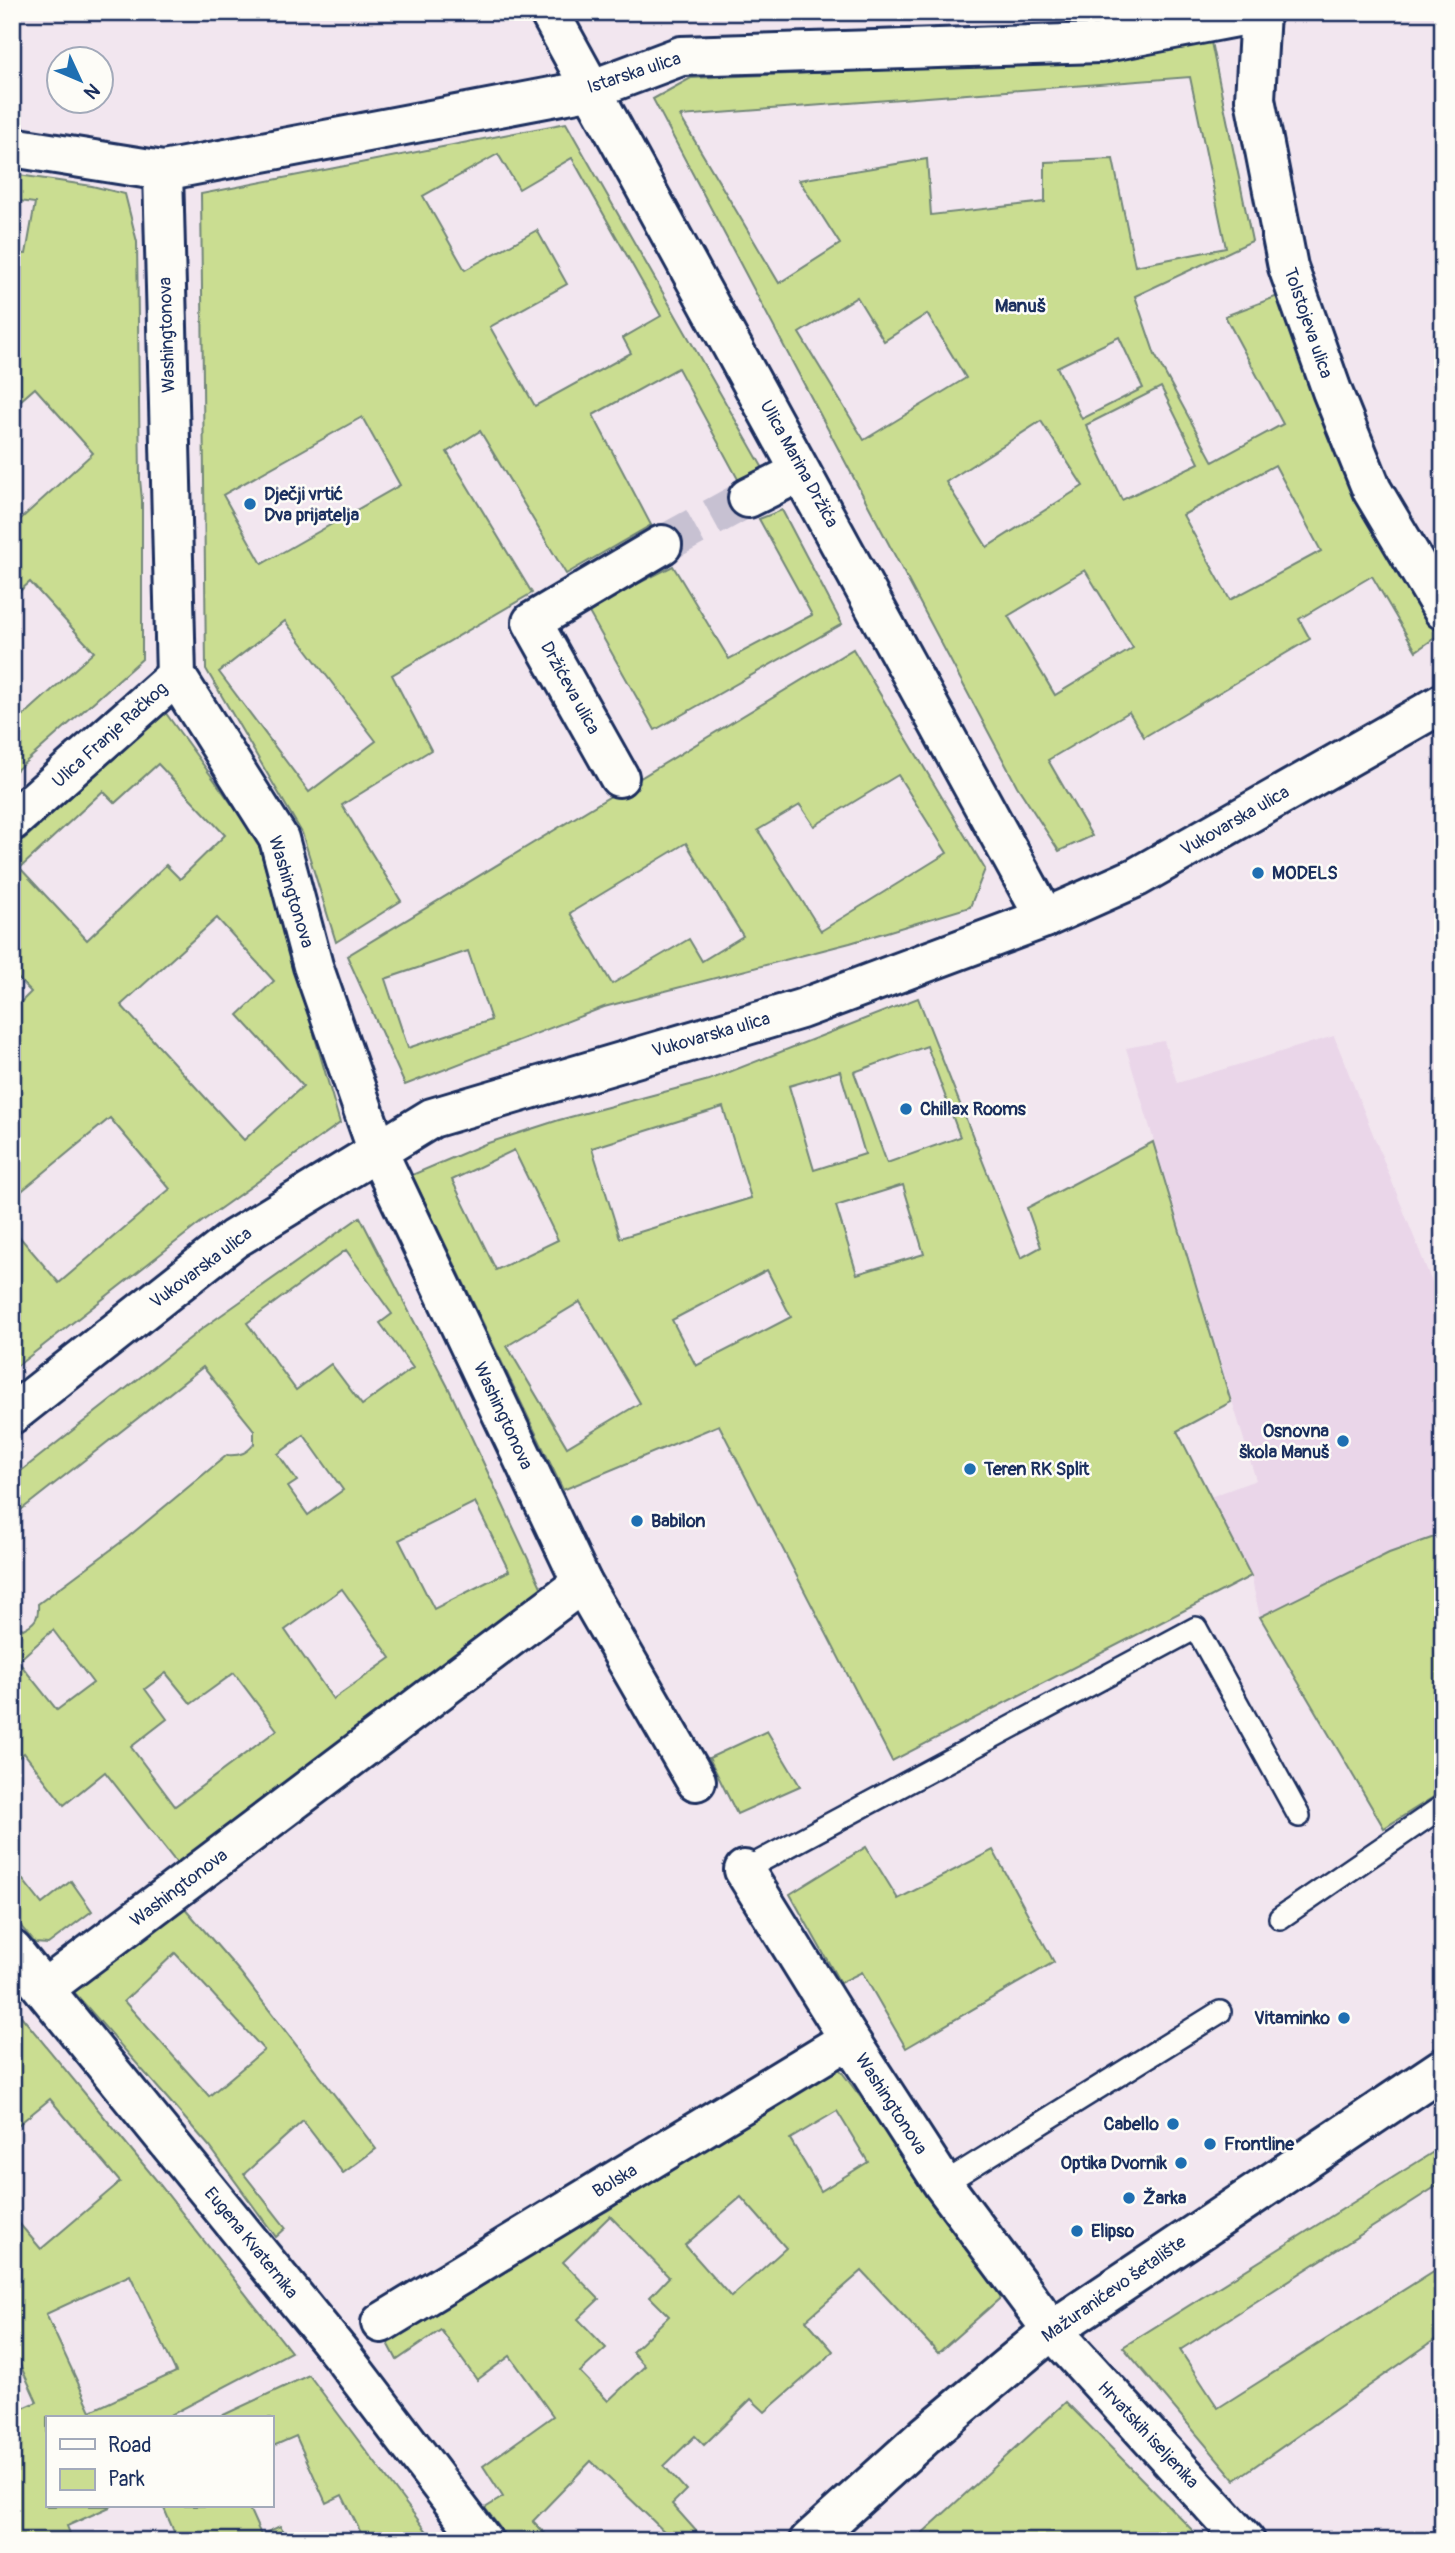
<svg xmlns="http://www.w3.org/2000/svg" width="1455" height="2553" viewBox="0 0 1455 2553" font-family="Pangolin,sans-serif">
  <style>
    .built { fill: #ead6e9 }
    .green { fill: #cadd91; stroke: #728678; stroke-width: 2; fill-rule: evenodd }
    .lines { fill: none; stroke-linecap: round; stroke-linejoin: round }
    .street-tunnel { stroke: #c7c1d2; stroke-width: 38; stroke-dasharray: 38 19; stroke-linecap: butt }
    .lane-casing { stroke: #1b2f5e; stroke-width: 26 }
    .street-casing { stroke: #1b2f5e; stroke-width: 44 }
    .secondary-casing { stroke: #1b2f5e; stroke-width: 44 }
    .lane { stroke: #fdfcf7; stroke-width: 21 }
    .street { stroke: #fdfcf7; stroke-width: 38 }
    .secondary { stroke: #fdfcf7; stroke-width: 38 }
    .poi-dot { fill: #1f6fb2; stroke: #fdfcf7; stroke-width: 2.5 }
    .labels { text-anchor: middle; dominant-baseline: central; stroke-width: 5; stroke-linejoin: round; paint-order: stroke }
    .street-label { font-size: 18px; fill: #1b2f5e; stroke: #fdfcf7 }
    .poi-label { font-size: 18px; font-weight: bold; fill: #1b2f5e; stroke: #fdfcf7; text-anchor: start }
    .neighbourhood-label { font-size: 19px; font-weight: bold; fill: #1b2f5e; stroke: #fdfcf7 }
  </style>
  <rect width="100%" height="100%" fill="#f2e6ef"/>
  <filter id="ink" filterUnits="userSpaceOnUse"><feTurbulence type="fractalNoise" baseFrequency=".0143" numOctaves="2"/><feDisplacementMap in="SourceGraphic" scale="14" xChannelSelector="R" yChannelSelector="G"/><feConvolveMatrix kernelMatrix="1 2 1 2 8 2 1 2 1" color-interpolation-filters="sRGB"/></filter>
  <g filter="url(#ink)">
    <path class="built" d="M1334 1036 1443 1310V1791L1384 1828 1260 1617 1251 1576 1210 1497 1256 1480 1126 1048 1164 1041 1177 1083Z"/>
    <g class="green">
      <path d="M1211 42 1252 241 1135 296 1155 355 1213 462 1283 424 1225 316 1278 296 1362 496 1439 635 1416 651 1372 576 1299 619 1310 639 1144 737 1129 712 1048 760 1092 836 1059 851 1017 786 653 99 691 78 1100 61ZM1190 77 1226 248 1135 266 1113 159 1045 162V202L931 215 927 159 799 180 840 244 779 283 680 116ZM857 297 884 341 927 314 966 378 864 440 799 333ZM1119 337 1143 388 1082 419 1057 367ZM1161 387 1199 463 1122 500 1086 425ZM1041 421 1083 486 987 547 946 482ZM1275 465 1321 551 1230 600 1183 515ZM1085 570 1133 648 1055 695 1008 616Z"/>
      <path d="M566 123 764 470 740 483 678 368 593 415 651 525 566 574 480 431 447 452 532 593 392 675 431 750 342 805 401 901 336 942 302 833 206 669 201 194ZM498 154 519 189 572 158 661 316 623 338 631 353 535 406 490 327 567 284 537 230 465 270 423 196ZM362 417 400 485 262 564 223 495ZM285 621 376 741 309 792 219 672Z"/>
      <path d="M12 174 92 186 125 194 137 242 140 479 142 500V659L12 774V726L94 652 30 582 12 598V527L93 453 35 388 12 408V253L26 254 35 203 12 200Z"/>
      <path d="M782 510 842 624 655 730 587 609 673 566 729 659 812 615 759 519Z"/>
      <path d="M853 649 985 869 970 907 850 943 604 1007 405 1085 347 956ZM898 775 947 853 821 931 758 830 800 805 814 826ZM686 843 743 936 702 961 689 939 612 984 570 913ZM468 951 491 1020 408 1048 385 979Z"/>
      <path d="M165 712 257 839 340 1123 204 1220 12 1370V1228L59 1283 170 1189 110 1118 12 1199V1011L31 992 12 972V850ZM158 764 225 835 180 879 166 865 87 940 20 868 103 791 115 803ZM217 918 274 981 238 1015 303 1086 244 1140 121 1005Z"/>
      <path d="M918 998 1021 1258 1041 1247 1027 1208 1153 1142 1231 1402 1177 1431 1251 1576 892 1761 719 1425 563 1490 412 1175 485 1144 559 1120 709 1080ZM927 1046 960 1137 887 1163 854 1072ZM840 1071 865 1154 814 1170 789 1086ZM723 1107 751 1198 620 1238 592 1148ZM514 1150 558 1240 496 1270 452 1180ZM903 1185 924 1254 857 1274 836 1206ZM767 1270 791 1317 696 1366 672 1320ZM580 1302 640 1403 567 1447 507 1346Z"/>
      <path d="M360 1217 449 1389 543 1591 183 1871 105 1772 64 1805 24 1753 12 1762V1622L23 1629C35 1623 39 1618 38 1604L128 1537 227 1455C240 1456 247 1453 254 1444V1430L203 1367 12 1517V1478L203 1328ZM346 1250 392 1314 380 1323 413 1368 362 1405 331 1364 296 1390 247 1323ZM304 1435 343 1490 308 1515 288 1487 297 1481 278 1454ZM475 1502 509 1571 434 1609 399 1540ZM342 1589 391 1658 333 1699 285 1630ZM53 1630 93 1683 57 1710 18 1661ZM166 1673 191 1704 234 1673 277 1730 175 1806 131 1747 167 1719 145 1689Z"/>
      <path d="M1443 1534V1791L1384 1828 1260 1617 1389 1553Z"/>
      <path d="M767 1731 800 1786 737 1814 709 1758Z"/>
      <path d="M866 1847 898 1899 993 1850 1054 1962 906 2048 862 1972 840 1983 790 1894Z"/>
      <path d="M12 1866 42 1904 71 1881 92 1911 48 1944 35 1943 12 1916Z"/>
      <path d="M177 1899 240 1972 376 2149 343 2173 303 2121 244 2174 286 2228 276 2237 210 2147 74 1992 79 1979ZM175 1953 264 2050 209 2096 124 2001Z"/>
      <path d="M12 2005 157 2181 291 2352 165 2418H47V2506H112L67 2526 73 2541H12V2413L37 2402 12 2347V2215L41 2249 120 2182 50 2099 12 2130ZM130 2275 176 2372 91 2411 46 2314Z"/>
      <path d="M835 2063 1007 2292 938 2353 862 2271 806 2320 833 2351 827 2358 765 2412 751 2399 704 2445 695 2436 664 2466 686 2490 672 2504 705 2541H674L591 2461 533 2521 552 2541H510L485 2508 503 2497 483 2466 553 2416 510 2356 477 2380 441 2330 397 2360 387 2341 497 2268 607 2211ZM837 2111 868 2162 821 2191 790 2139ZM741 2197 786 2248 731 2297 685 2245ZM610 2216 669 2277 650 2297 669 2316 632 2352 645 2366 608 2401 580 2372 606 2348 578 2319 599 2299 563 2262Z"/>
      <path d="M1443 2146V2182L1180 2350 1218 2408 1443 2265V2334L1235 2480 1123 2347Z"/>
      <path d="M309 2375 434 2541H384L382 2537 375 2541H365L342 2495 326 2503 296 2436 271 2447V2418H217Z"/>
      <path d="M1066 2402 1203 2541H919L917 2538Z"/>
      <path d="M163 2506H248L261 2535 280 2526 288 2541H178Z"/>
    </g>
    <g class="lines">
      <path class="street-tunnel" d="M662 545 748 498"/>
      <defs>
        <g id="lane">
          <path d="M744 1870 1196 1628 1299 1816"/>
          <path d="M1280 1918 1443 1806"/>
          <path d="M943 2184 1220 2012"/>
        </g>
        <g id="street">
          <path d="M549 12 1045 918"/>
          <path d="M1260 12 1255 99 1288 267 1332 391 1372 490 1443 610"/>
          <path d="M12 147 163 171 593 89 681 56 1100 43 1263 12"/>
          <path d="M163 171 176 676 279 839 313 966 378 1152 582 1583 696 1781"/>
          <path d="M748 498 784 480"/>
          <path d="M619 777 532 622 662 545"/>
          <path d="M12 821 176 676"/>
          <path d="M744 1870 849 2039 943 2184 1052 2330 1245 2541"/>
          <path d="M12 1950 340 2353 483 2541"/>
          <path d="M44 1989 582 1583"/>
          <path d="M381 2323 849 2039"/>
        </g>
        <g id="secondary">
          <path d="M12 1414 234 1239 432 1118 801 1009 1045 918 1137 877 1443 703"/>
          <path d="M809 2541 925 2436 1052 2330 1443 2068"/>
        </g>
      </defs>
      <use href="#lane" class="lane-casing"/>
      <use href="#street" class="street-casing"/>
      <use href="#secondary" class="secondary-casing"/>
      <use href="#lane" class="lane"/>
      <use href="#street" class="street"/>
      <use href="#secondary" class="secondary"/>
    </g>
  </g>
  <g class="poi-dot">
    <circle cx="250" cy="504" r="7"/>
    <circle cx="1258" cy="873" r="7"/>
    <circle cx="906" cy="1109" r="7"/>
    <circle cx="1343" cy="1441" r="7"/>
    <circle cx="970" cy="1469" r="7"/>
    <circle cx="637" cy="1521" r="7"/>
    <circle cx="1344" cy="2018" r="7"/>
    <circle cx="1173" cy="2124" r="7"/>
    <circle cx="1210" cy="2144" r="7"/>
    <circle cx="1181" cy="2163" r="7"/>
    <circle cx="1129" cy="2198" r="7"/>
    <circle cx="1077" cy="2231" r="7"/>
  </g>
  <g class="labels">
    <g class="street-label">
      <text transform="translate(634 73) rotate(-18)">Istarska ulica</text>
      <text transform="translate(1308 323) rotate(71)">Tolstojeva ulica</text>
      <text transform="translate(167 335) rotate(-92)">Washingtonova</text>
      <text transform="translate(799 464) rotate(61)">Ulica Marina Držića</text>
      <text transform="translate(570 688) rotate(61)">Držićeva ulica</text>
      <text transform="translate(110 735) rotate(-42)">Ulica Franje Račkog</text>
      <text transform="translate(1235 821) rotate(-30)">Vukovarska ulica</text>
      <text transform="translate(291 892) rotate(73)">Washingtonova</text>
      <text transform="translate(711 1035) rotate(-16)">Vukovarska ulica</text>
      <text transform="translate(201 1268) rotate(-37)">Vukovarska ulica</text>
      <text transform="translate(503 1416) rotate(65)">Washingtonova</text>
      <text transform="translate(179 1888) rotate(-37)">Washingtonova</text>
      <text transform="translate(891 2104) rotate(57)">Washingtonova</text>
      <text transform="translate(615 2181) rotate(-31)">Bolska</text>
      <text transform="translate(251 2243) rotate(51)">Eugena Kvaternika</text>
      <text transform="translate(1114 2289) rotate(-35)">Mažuranićevo šetalište</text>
      <text transform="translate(1148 2435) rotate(47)">Hrvatskih iseljenika</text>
    </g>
    <g class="poi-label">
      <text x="264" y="494">Dječji vrtić<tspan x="264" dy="21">Dva prijatelja</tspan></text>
      <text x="1272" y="873">MODELS</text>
      <text x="920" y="1109">Chillax Rooms</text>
      <text x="1329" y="1431" text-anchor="end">Osnovna<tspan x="1329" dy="21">škola Manuš</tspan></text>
      <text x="984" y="1469">Teren RK Split</text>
      <text x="651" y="1521">Babilon</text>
      <text x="1330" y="2018" text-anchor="end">Vitaminko</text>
      <text x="1159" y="2124" text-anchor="end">Cabello</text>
      <text x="1224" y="2144">Frontline</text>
      <text x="1167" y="2163" text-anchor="end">Optika Dvornik</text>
      <text x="1143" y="2198">Žarka</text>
      <text x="1091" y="2231">Elipso</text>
    </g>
    <g class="neighbourhood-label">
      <text x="1020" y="306">Manuš</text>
    </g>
  </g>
  <rect width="1455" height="2553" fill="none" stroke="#fdfcf7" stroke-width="42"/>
  <rect x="21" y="21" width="1413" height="2511" fill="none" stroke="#1b2f5e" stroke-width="2.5" filter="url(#ink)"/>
  <rect x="46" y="2416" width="228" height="91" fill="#fdfcf7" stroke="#a3aaba" stroke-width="2"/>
  <rect x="60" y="2439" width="35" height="10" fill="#fdfcf7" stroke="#a3aaba" stroke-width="2"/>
  <text x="108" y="2452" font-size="21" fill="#1b2f5e">Road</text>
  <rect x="60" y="2469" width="35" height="21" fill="#cadd91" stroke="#a3aaba" stroke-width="2"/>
  <text x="108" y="2486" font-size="21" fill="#1b2f5e">Park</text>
  <g transform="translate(80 80) rotate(134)"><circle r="33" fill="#fdfcf7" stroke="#a3aaba" stroke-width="2"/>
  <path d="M0-5L12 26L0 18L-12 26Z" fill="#1f6fb2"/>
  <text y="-10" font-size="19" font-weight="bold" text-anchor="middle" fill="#1b2f5e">N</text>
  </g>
</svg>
